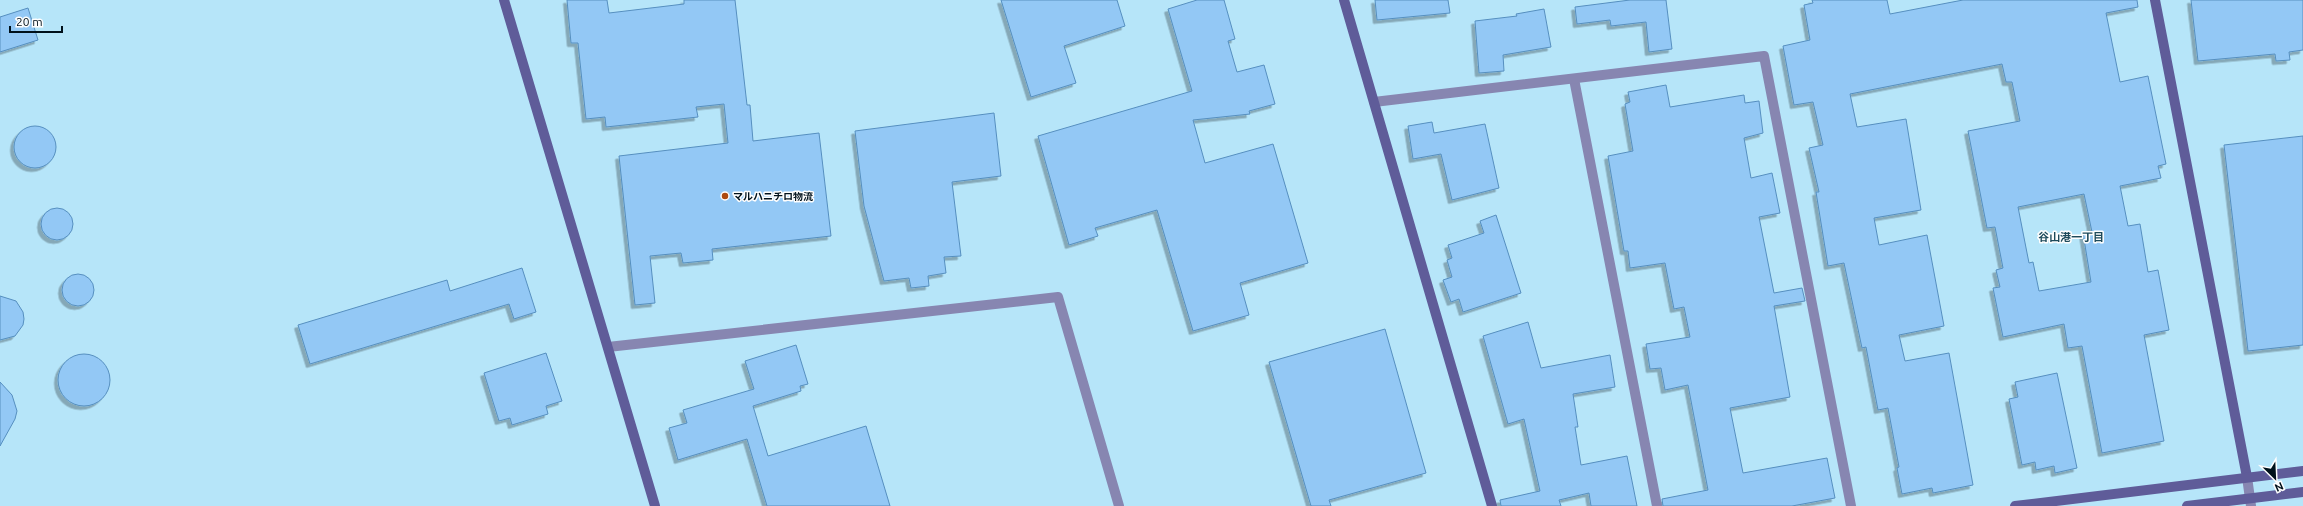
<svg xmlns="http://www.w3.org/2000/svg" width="2303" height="506" viewBox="0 0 2303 506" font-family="Ubuntu,'Noto Sans JP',sans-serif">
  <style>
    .building { fill: #93c8f5; stroke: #568fbf; fill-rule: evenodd; filter: url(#shadow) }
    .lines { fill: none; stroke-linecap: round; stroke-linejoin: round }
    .street { stroke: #8786b1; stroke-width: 10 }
    .secondary { stroke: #5f5c99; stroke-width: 10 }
    .poi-dot { fill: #ad4a10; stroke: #fefefe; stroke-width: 1.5 }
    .labels { text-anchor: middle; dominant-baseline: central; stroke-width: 3; stroke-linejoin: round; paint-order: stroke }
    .poi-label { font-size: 10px; font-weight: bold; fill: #00111b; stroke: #fefefe; text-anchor: start }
    .neighbourhood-label { font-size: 11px; font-weight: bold; fill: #1d4a5b; stroke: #fefefe }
  </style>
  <defs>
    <filter id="shadow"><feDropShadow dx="-3.5" dy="3.5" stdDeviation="0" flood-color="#0004"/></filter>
  </defs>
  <rect width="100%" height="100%" fill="#b6e5f9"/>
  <g class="building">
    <path d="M567 0H607L609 13 684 4V0H735L747 105H750L753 141 819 133 831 236 712 249 713 260 683 263 681 253 650 256 655 303 635 305 619 156 728 143 724 104 696 107 698 117 606 127 605 117 586 119 578 43H571Z"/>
    <path d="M1001 0H1117L1125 26 1064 46 1076 83 1031 97Z"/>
    <path d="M1197 0H1224L1235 39 1228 41 1237 72 1264 65 1275 104 1249 111 1250 114 1193 120 1205 163 1273 144 1308 263 1240 283 1249 315 1193 331 1157 210 1095 228 1098 236 1069 245 1038 136 1192 91 1168 9Z"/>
    <path d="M1375 0H1448L1450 13 1377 20Z"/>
    <path d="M1630 0H1666L1672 49 1649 52 1646 22 1611 26 1610 20 1577 24 1575 7Z"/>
    <path d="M1812 0H1887L1890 14 1963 0H2137L2138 7 2106 13 2120 82 2148 76 2166 164 2158 166 2161 178 2120 186 2128 226 2140 224 2148 272 2158 270 2169 330 2144 335 2164 441 2102 453 2082 346 2068 348 2064 324 2003 337 1993 288 2000 287 1996 270 2003 268 1995 227 1987 228 1968 131 2020 121 2012 82H2006L2002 64 1850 94 1857 127 1906 119 1921 210 1874 218 1879 245 1927 235 1944 326 1899 335 1905 361 1949 353 1973 485 1933 493 1932 488 1902 494 1897 468 1899 467 1888 408 1878 410 1866 347 1862 348 1844 263 1828 266 1816 192H1819L1809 148 1823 145 1813 102 1794 105 1783 46 1810 40 1804 5 1813 3ZM2084 194 2092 232 2083 233 2091 282 2039 291 2033 262 2029 263 2018 207Z"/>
    <path d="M2191 0H2303V50L2289 52 2290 60 2276 61 2275 54 2198 61Z"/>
    <path d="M28 8 38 40 0 52V17Z"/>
    <path d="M1544 9 1551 47 1503 55 1504 71 1479 73 1475 21 1517 16 1516 14Z"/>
    <path d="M1666 85 1670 107 1744 95 1745 103 1759 101 1763 133 1744 138 1751 178 1772 173 1780 213 1759 217 1774 293 1802 288 1805 301 1774 306 1790 397 1730 408 1743 473 1827 458 1835 498 1792 506H1663L1662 499 1708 490 1688 385 1665 390 1661 368 1650 369 1646 344 1690 337 1684 307 1674 309 1665 263 1630 268 1628 251H1624L1608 156 1633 151 1625 104 1630 102 1628 92Z"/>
    <path d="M994 113 1001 176 952 182 961 256 944 257 946 273 928 276 929 286 911 288 909 278 884 281 864 206 855 131Z"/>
    <path d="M1432 122 1434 133 1485 124 1499 188 1452 200 1441 154 1413 159 1408 126Z"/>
    <circle cx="35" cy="147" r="21"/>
    <path d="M2303 136V345L2248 351 2224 145Z"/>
    <circle cx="57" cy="224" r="16"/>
    <path d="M1496 215 1521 293 1463 312 1459 299 1451 302 1443 280 1452 277 1447 260 1452 258 1448 245 1484 233 1480 221Z"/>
    <path d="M522 268 536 312 514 319 509 304 310 364 298 325 447 280 450 291Z"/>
    <circle cx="78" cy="290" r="16"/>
    <path d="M0 296 16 301 23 312 24 319 23 325 15 336 0 340Z"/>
    <path d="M1528 322 1541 368 1610 355 1615 387 1573 394 1578 427H1575L1581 465 1627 456 1637 506H1591L1589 493 1559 500 1561 506H1501L1500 500 1540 491 1524 419 1508 424 1483 336Z"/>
    <path d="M1385 329 1426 473 1329 500 1331 506H1311L1269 362Z"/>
    <path d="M796 345 808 384 800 386 801 391 753 406 768 456 866 426 890 506H767L747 439 678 460 669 428 687 423 683 410 754 389 745 361Z"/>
    <path d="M546 353 562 401 546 406 548 414 512 425 510 418 499 421 484 373Z"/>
    <circle cx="84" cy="380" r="26"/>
    <path d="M2057 373 2077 468 2055 473 2054 466 2036 470 2035 462 2022 465 2009 399 2018 397 2015 382Z"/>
    <path d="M0 382 12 395 17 411 15 419 0 446Z"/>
  </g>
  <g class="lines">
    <g class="street">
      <path d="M1574 79 1657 506"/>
      <path d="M1374 102 1764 56 1851 506"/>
      <path d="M608 347 1058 297 1119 506"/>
      <path d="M2247 477 2251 506"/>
    </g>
    <g class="secondary">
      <path d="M504 0 655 506"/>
      <path d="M1344 0 1492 506"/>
      <path d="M2155 0 2247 477"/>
      <path d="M2015 506 2303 471"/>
      <path d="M2187 506 2303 492"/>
    </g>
  </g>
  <circle class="poi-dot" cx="725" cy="196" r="4"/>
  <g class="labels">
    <g class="poi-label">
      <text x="733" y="196">マルハニチロ物流</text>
    </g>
    <g class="neighbourhood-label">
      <text x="2071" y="237">谷山港一丁目</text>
    </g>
  </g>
  <g transform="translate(2275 478) rotate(156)" stroke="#fefefe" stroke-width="3" paint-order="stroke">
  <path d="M0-3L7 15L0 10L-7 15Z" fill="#00111b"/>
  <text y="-6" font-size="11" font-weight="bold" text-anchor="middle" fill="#00111b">N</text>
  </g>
  <path d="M10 26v6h52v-6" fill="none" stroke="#00111b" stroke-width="2"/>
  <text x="16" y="26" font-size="12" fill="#00111b" stroke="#fefefe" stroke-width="3" paint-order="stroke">20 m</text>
</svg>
